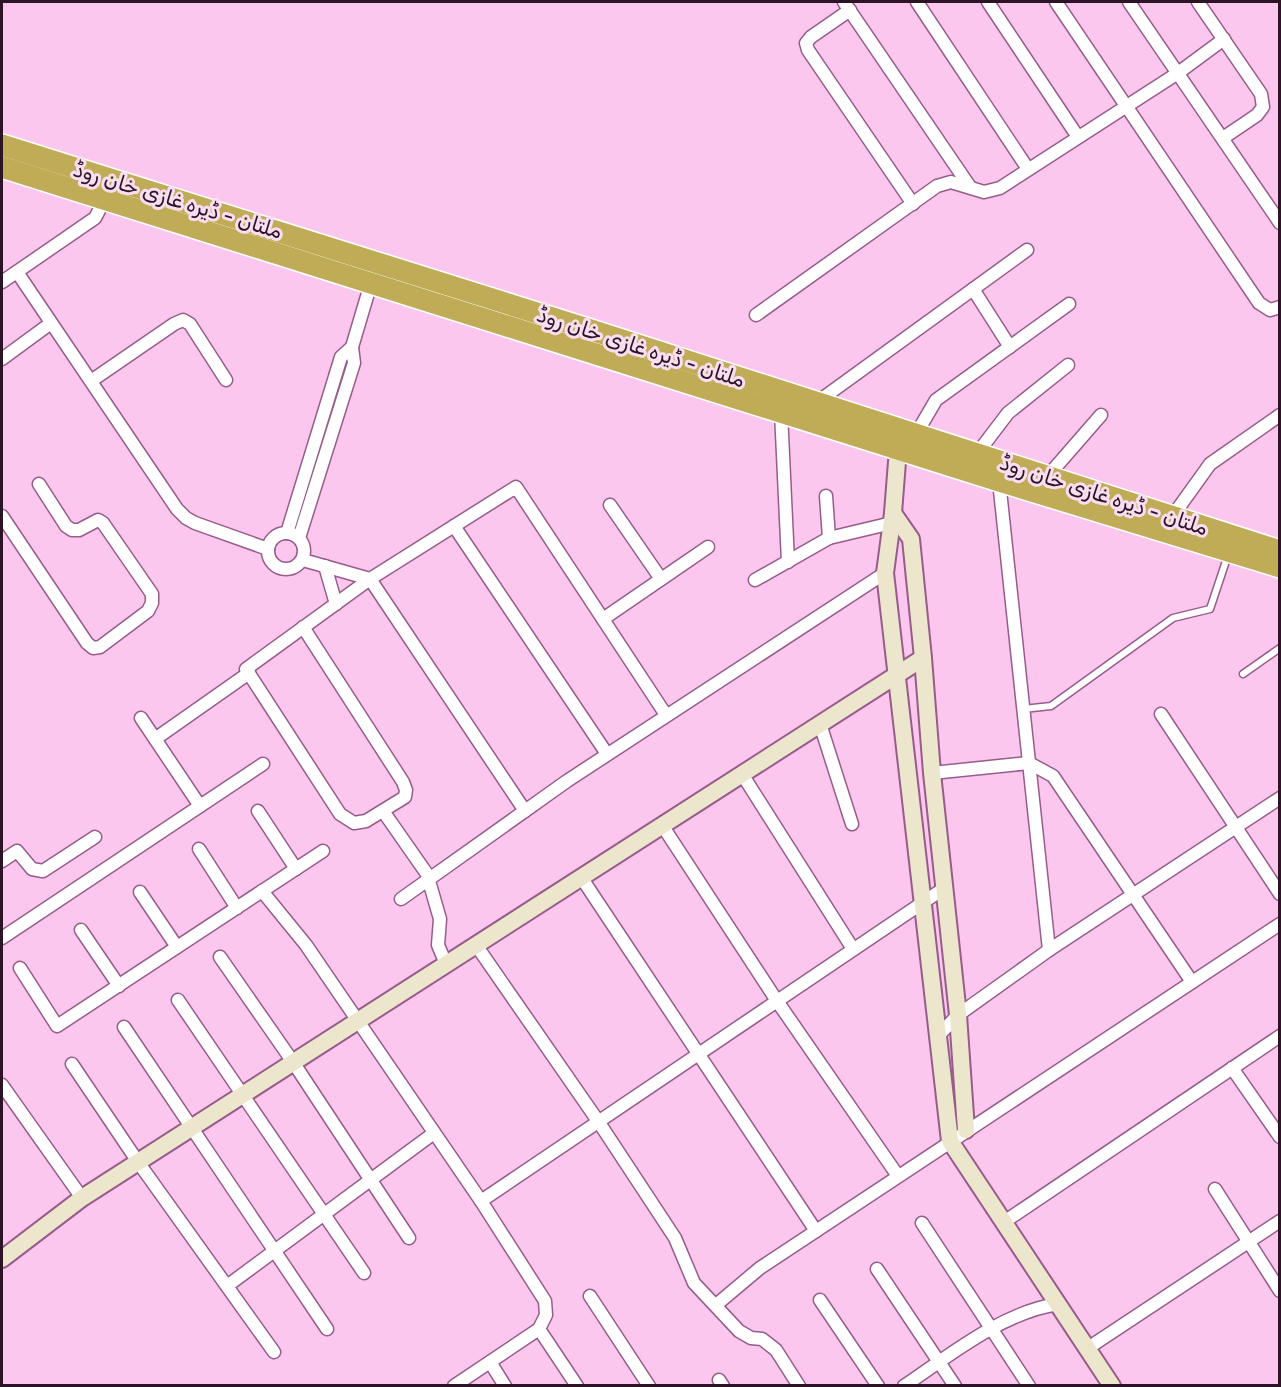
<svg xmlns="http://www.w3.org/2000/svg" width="1281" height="1387" viewBox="0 0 1281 1387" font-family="Rubik,'Noto Sans Arabic',sans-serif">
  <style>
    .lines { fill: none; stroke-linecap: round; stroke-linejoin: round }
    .lane-casing { stroke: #975c89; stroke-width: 9 }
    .street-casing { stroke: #975c89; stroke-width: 15 }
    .secondary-casing { stroke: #975c89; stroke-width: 20 }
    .highway-casing { stroke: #fff; stroke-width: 24 }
    .lane { stroke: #fff; stroke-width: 6 }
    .street { stroke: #fff; stroke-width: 12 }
    .secondary { stroke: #ece6cd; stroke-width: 16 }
    .highway { stroke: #c0ac57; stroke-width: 21 }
    .labels { text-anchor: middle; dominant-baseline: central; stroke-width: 6; stroke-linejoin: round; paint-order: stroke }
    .street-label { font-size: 21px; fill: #2c1426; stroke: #f9ddf1 }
  </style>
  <rect width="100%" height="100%" fill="#fcc7ee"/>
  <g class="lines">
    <defs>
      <g id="lane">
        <path d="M1243 674 1280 648"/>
        <path d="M1023 709 1051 706 1173 618 1210 609 1228 555"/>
      </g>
      <g id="street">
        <path d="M844 2 970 187"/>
        <path d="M917 2 1028 169"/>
        <path d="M988 2 1078 137"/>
        <path d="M1056 2 1259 303 1270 310 1280 307"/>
        <path d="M1129 2 1280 223"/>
        <path d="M1198 2 1261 94 1263 107 1257 115 1223 138"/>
        <path d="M850 10 811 37 806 43 808 50 913 204"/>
        <path d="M17 272 177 509 186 518 195 523 268 549"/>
        <path d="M2 282 95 218 105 199"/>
        <path d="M973 289 1010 347"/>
        <path d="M756 315 937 186 951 182 984 192 1000 188 1178 73 1224 39"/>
        <path d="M2 359 51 323"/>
        <path d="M91 381 174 324 183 320 190 324 226 380"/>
        <path d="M816 403 1027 250"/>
        <path d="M781 412 788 562"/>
        <path d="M915 436 936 400 1069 304"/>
        <path d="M976 455 1008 413 1068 365"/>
        <path d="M1047 477 1101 415"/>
        <path d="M999 481 1049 950"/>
        <path d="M826 496 829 538"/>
        <path d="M610 505 661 579"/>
        <path d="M2 516 87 643 93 648 100 647 148 611 152 603V594L103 523 98 520 79 530H72L66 526 39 484"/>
        <path d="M1172 517 1210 464 1280 415"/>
        <path d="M454 526 607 754"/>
        <circle cx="286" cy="551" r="18"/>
        <path d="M287 533 341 357 352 347"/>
        <path d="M299 538 354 363 352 347 371 283"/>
        <path d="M303 560 370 579 525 811"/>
        <path d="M325 566 336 604"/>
        <path d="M755 580 829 538 892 523"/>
        <path d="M603 619 708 547"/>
        <path d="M303 627 403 782 406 790 405 797 366 821 354 823 340 814 246 669 370 579 516 487 666 715"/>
        <path d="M1161 714 1280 894"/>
        <path d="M141 718 200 806"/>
        <path d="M820 724 852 824"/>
        <path d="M155 739 249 673"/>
        <path d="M932 773 1029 763 1053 776 1192 982"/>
        <path d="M742 774 853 949"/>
        <path d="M258 811 296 869"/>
        <path d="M383 811 427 874 440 919 438 945 446 964"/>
        <path d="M662 825 777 1001 898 1176"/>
        <path d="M199 849 237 908"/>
        <path d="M2 861 17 851 32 869 43 871 95 837"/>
        <path d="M581 877 816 1231"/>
        <path d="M262 891 306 945 481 1201 545 1301 546 1315 539 1329 454 1386"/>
        <path d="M140 892 177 947"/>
        <path d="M401 899 567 781 885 573"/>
        <path d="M81 930 119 986"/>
        <path d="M2 938 263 764"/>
        <path d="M476 945 598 1121 675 1238 694 1283 739 1331 751 1338 762 1339 776 1350 799 1386"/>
        <path d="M220 957 293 1062 409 1238"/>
        <path d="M20 968 57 1026 323 851"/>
        <path d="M178 1000 364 1273"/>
        <path d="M124 1027 327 1329"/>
        <path d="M937 1037 958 1015 1049 950 1280 798"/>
        <path d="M72 1064 138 1162 274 1352"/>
        <path d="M1232 1068 1280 1137"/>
        <path d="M2 1085 82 1198"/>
        <path d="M1215 1189 1280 1291"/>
        <path d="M481 1201 943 889"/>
        <path d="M1004 1222 1280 1036"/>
        <path d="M922 1223 1029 1386"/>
        <path d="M877 1269 955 1386"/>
        <path d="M227 1286 434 1133"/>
        <path d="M590 1296 649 1386"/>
        <path d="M820 1300 878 1386"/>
        <path d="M716 1305 760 1268 1280 924"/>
        <path d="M539 1329 577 1386"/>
        <path d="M1088 1348 1280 1221"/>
        <path d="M490 1362 505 1386"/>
        <path d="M719 1380 723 1386"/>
        <path d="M904 1386C950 1355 1003 1312 1058 1304"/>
      </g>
      <g id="secondary">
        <path d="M898 449 893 513 885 573 950 1141 1112 1386"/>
        <path d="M893 513 911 539 923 658 932 773 958 1015 966 1130"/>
        <path d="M2 1259 82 1198 923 658"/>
      </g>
      <g id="highway">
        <path d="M2 145 591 330 1280 551"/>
        <path d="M2 167 999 481 1280 567"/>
      </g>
    </defs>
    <use href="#lane" class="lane-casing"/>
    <use href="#street" class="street-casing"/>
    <use href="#secondary" class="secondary-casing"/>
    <use href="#highway" class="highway-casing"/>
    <use href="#lane" class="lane"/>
    <use href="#street" class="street"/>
    <use href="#secondary" class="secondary"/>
    <use href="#highway" class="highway"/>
  </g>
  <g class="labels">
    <g class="street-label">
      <text transform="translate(178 200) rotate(17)">ملتان - ڈیرہ غازی خان روڈ</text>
      <text transform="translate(641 347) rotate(18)">ملتان - ڈیرہ غازی خان روڈ</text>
      <text transform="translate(1104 495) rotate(18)">ملتان - ڈیرہ غازی خان روڈ</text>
    </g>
  </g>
  <rect width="1281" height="1387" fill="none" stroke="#2c1426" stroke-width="6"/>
</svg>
